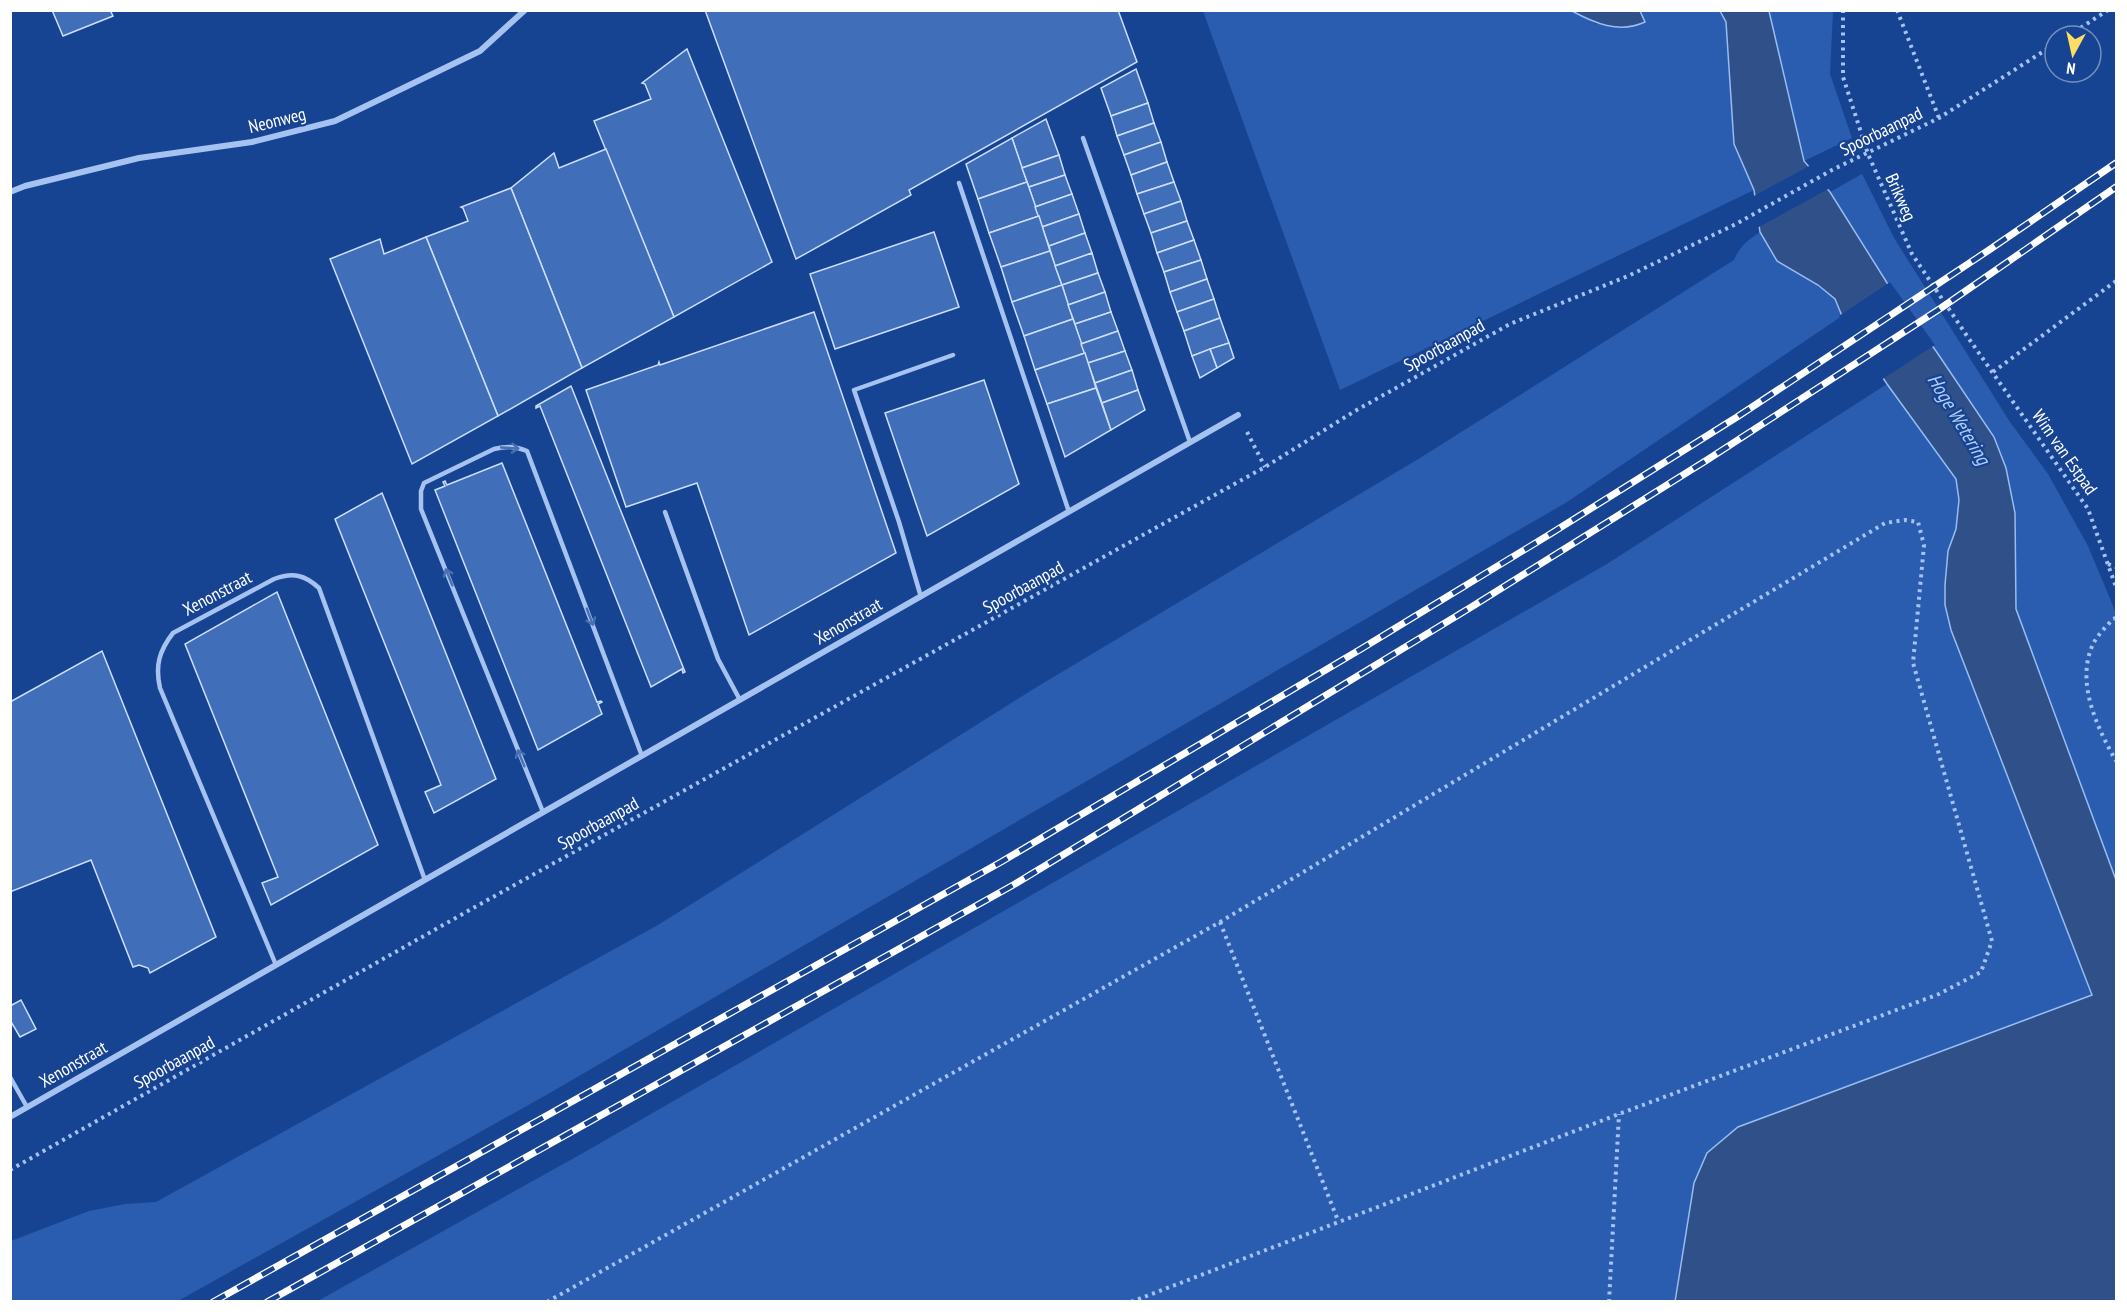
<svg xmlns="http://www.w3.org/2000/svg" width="2127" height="1312" viewBox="0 0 2127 1312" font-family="'PT Sans Narrow',sans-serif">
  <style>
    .green { fill: #2a5db0 }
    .water { fill: #30508a; stroke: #98bcf3; stroke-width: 1.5 }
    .pier { fill: #174492 }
    .building { fill: #406eb9; stroke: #ccdefb; stroke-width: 1.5 }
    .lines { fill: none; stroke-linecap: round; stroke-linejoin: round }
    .path { stroke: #a6c2f0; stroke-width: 4; stroke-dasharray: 3 4.5; stroke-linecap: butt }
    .service { stroke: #a6c2f0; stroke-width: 4.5 }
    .minor { stroke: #a6c2f0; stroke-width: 6 }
    .rail-casing { stroke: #fff; stroke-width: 7 }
    .rail { stroke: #174492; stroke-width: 4.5; stroke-dasharray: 14; stroke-linecap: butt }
    .oneway { stroke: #4970b3 }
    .labels { text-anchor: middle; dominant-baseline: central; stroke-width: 4.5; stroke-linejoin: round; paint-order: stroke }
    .street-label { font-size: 18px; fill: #fff; stroke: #174492 }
    .water-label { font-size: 20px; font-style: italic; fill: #b2cdf7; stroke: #174492 }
  </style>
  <rect width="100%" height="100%" fill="#174492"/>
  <g class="green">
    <path d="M1572 10 1596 24 1645 22 1640 11H1720L1726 22 1734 144 1754 190 1340 390 1203 11Z"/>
    <path d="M1769 11H1833L1830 74 1852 138 1804 161Z"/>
    <path d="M1862 174 1894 238 2010 422 2048 474 2088 546 2116 613V880L2016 609 2014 504 2006 468 1994 437 1936 351 1889 286 1830 192Z"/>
    <path d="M1760 232 1777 261 1818 285 1835 299 1842 316 1567 502 548 1094 178 1301 11 1302V1241L89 1211 125 1204 156 1202 658 925 1040 685 1420 458 1734 260C1740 246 1748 240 1760 232Z"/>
    <path d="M1887 384 1956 479 1959 500 1956 529 1948 551 1945 585V605L1951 630 2092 995 1738 1127 1694 1183 1675 1301 316 1302 583 1153 1607 564Z"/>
  </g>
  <g class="water">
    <path d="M1572 11H1640L1645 22C1619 34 1594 23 1572 11Z"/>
    <path d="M1720 11H1769L1804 161 1830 192 1889 286 1936 351 1994 437 2006 468 2015 513 2016 609 2116 880V1301L1675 1302 1694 1183 1707 1153 1738 1127 2092 995 1951 630 1945 605V585L1948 551 1956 529 1959 500 1956 479 1887 384 1842 316 1835 299 1818 285 1777 261 1760 232 1754 190 1734 144 1726 22Z"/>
  </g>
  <g class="pier">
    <path d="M1811 165 1830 188 1757 228 1752 197Z"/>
    <path d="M1890 282 1935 345 1881 380 1839 316Z"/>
  </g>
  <g class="building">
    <path d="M52 10H110L113 16 63 36Z"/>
    <path d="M705 10H1118L1137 62 909 190 911 195 796 259Z"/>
    <path d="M687 49 772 262 674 317 594 121 651 99 645 84 642 83Z"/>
    <path d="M1136 69 1148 103 1111 116 1101 88Z"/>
    <path d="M1148 103 1154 123 1117 136 1111 116Z"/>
    <path d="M1046 119 1059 155 1022 168 1012 138Z"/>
    <path d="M1154 123 1161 142 1124 155 1117 136Z"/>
    <path d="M1012 138 1027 182 978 199 966 164Z"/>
    <path d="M1161 142 1167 162 1131 175 1124 155Z"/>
    <path d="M606 149 674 317 582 368 511 188 554 153 559 168Z"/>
    <path d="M1059 155 1065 175 1029 187 1022 168Z"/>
    <path d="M1167 162 1174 182 1137 194 1131 175Z"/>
    <path d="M1065 175 1072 194 1035 207 1029 187Z"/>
    <path d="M1027 182 1039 216 989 233 978 199Z"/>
    <path d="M1174 182 1181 201 1144 214 1137 194Z"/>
    <path d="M511 188 582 368 498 416 426 237 468 221 463 208 461 207Z"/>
    <path d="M1072 194 1079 214 1042 227 1035 207Z"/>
    <path d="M1181 201 1187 221 1151 233 1144 214Z"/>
    <path d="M1079 214 1085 233 1049 246 1042 227Z"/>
    <path d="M1039 216 1050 251 1001 267 989 233Z"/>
    <path d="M1187 221 1194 240 1157 253 1151 233Z"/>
    <path d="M934 232 959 307 835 349 810 274Z"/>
    <path d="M1085 233 1092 253 1055 266 1049 246Z"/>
    <path d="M426 237 498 416 412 464 330 259 380 239 384 254Z"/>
    <path d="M1194 240 1201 260 1164 272 1157 253Z"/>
    <path d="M1050 251 1062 285 1012 302 1001 267Z"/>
    <path d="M1092 253 1098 273 1062 285 1055 266Z"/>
    <path d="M1201 260 1207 279 1170 292 1164 272Z"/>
    <path d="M1098 273 1105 292 1068 305 1062 285Z"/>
    <path d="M1207 279 1214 299 1177 312 1170 292Z"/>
    <path d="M1062 285 1073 319 1024 336 1012 302Z"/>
    <path d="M1105 292 1111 312 1075 324 1068 305Z"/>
    <path d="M1214 299 1220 318 1184 331 1177 312Z"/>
    <path d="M814 312 896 553 749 635 697 483 626 507 586 390 658 365 659 362 660 365Z"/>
    <path d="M1111 312 1118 331 1081 344 1075 324Z"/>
    <path d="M1220 318 1229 343 1192 356 1184 331Z"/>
    <path d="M1073 319 1085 353 1035 370 1024 336Z"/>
    <path d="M1118 331 1125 351 1088 363 1081 344Z"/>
    <path d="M1229 343 1234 358 1217 368 1210 349Z"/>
    <path d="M1210 349 1217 368 1200 378 1192 356Z"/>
    <path d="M1125 351 1132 370 1095 383 1088 363Z"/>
    <path d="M1085 353 1096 388 1047 404 1035 370Z"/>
    <path d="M1132 370 1138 390 1102 403 1095 383Z"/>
    <path d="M984 380 1019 484 927 536 885 413Z"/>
    <path d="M571 386 685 672 683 673 682 669 651 687 540 406 536 408V406Z"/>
    <path d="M1096 388 1111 430 1065 457 1047 404Z"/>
    <path d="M1138 390 1145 410 1111 430 1102 403Z"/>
    <path d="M502 463 597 702 601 701 602 702 598 704 602 714 538 750 435 490 445 486 443 482 445 481 447 485Z"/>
    <path d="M382 493 496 779 434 813 425 792 441 785 335 519Z"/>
    <path d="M277 592 378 845 271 905 262 883 278 877 185 644Z"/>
    <path d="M102 651 216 937 150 973 148 968 139 965 133 967 91 860 10 892V702Z"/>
    <path d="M21 1000 36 1029 20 1037 10 1020V1006Z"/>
  </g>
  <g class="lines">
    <g class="path">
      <path d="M1843 10V77L1868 154 1912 254 1967 336 2088 509 2116 587"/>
      <path d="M1897 10 1939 118"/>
      <path d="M2068 36 2108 10"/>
      <path d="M1993 372 2116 281"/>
      <path d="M1247 432 1265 467"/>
      <path d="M2108 564 2116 567"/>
      <path d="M2116 618 2113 619C2105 628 2095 637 2091 649 2077 686 2098 729 2116 761"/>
      <path d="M1220 922 1337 1218"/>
      <path d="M10 1170 475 907 1265 467 1355 411 1510 324 1628 276 1736 224 1832 170 1939 118 2055 44"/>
      <path d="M547 1302 1220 922 1885 523 1905 520 1918 522 1924 545 1913 663 1992 941 1981 972 1939 994 1619 1114 1131 1302"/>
      <path d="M1609 1302 1619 1114"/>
    </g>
    <g class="service">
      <path d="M1083 138 1190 442"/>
      <path d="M959 183 1069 512"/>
      <path d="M665 512 718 659 740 700"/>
      <path d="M921 597 899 522 854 390 953 355"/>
      <path d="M543 812 421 509V491L424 483 494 449C506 446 515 446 527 451L642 756"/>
      <path d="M276 965 160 688C155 666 159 651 173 633L274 579C293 572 305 575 319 588L425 880"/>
      <path d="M10 1077 27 1107"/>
    </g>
    <g class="minor">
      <path d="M10 192 25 186 139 158 252 142 335 121 480 51 525 10"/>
      <path d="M10 1117 1238 415"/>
    </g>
    <defs>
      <g id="rail">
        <path d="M213 1302 1001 862 1361 649 1547 536 1737 417 1989 250 2116 163"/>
        <path d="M267 1302 1015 884 1473 606 1707 460 1941 308 2116 187"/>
      </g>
    </defs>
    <use href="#rail" class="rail-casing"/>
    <use href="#rail" class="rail"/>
  </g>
  <defs><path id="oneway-shaft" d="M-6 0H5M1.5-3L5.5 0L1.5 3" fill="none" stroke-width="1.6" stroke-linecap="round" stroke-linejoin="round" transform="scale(1.5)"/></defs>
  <g class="oneway">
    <use href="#oneway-shaft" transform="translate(510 448) rotate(3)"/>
    <use href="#oneway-shaft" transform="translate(449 577) rotate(-112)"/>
    <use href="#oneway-shaft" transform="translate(590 617) rotate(69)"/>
    <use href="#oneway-shaft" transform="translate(521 758) rotate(-112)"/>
  </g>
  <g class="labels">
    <g class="street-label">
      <text transform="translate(277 120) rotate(-14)">Neonweg</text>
      <text transform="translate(1881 131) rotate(-26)">Spoorbaanpad</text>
      <text transform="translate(1901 197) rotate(66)">Brikweg</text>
      <text transform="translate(1444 345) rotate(-29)">Spoorbaanpad</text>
      <text transform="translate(2065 452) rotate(55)">Wim van Estpad</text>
      <text transform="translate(1023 587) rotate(-29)">Spoorbaanpad</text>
      <text transform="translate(217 593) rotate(-28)">Xenonstraat</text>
      <text transform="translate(848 621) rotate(-30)">Xenonstraat</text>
      <text transform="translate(598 823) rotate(-29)">Spoorbaanpad</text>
      <text transform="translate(174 1062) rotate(-29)">Spoorbaanpad</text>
      <text transform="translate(73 1064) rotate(-30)">Xenonstraat</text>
    </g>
    <g class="water-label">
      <text transform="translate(1959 419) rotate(59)">Hoge Wetering</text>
    </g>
  </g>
  <rect width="2127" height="1312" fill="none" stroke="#ffffff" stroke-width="24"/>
  <g transform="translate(2073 54) rotate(188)"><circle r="28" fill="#174492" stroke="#748fbe" stroke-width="1.5"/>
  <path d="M0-4.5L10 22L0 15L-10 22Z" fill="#ffdd65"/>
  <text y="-9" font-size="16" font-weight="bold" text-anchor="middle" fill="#ffffff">N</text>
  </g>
</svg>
